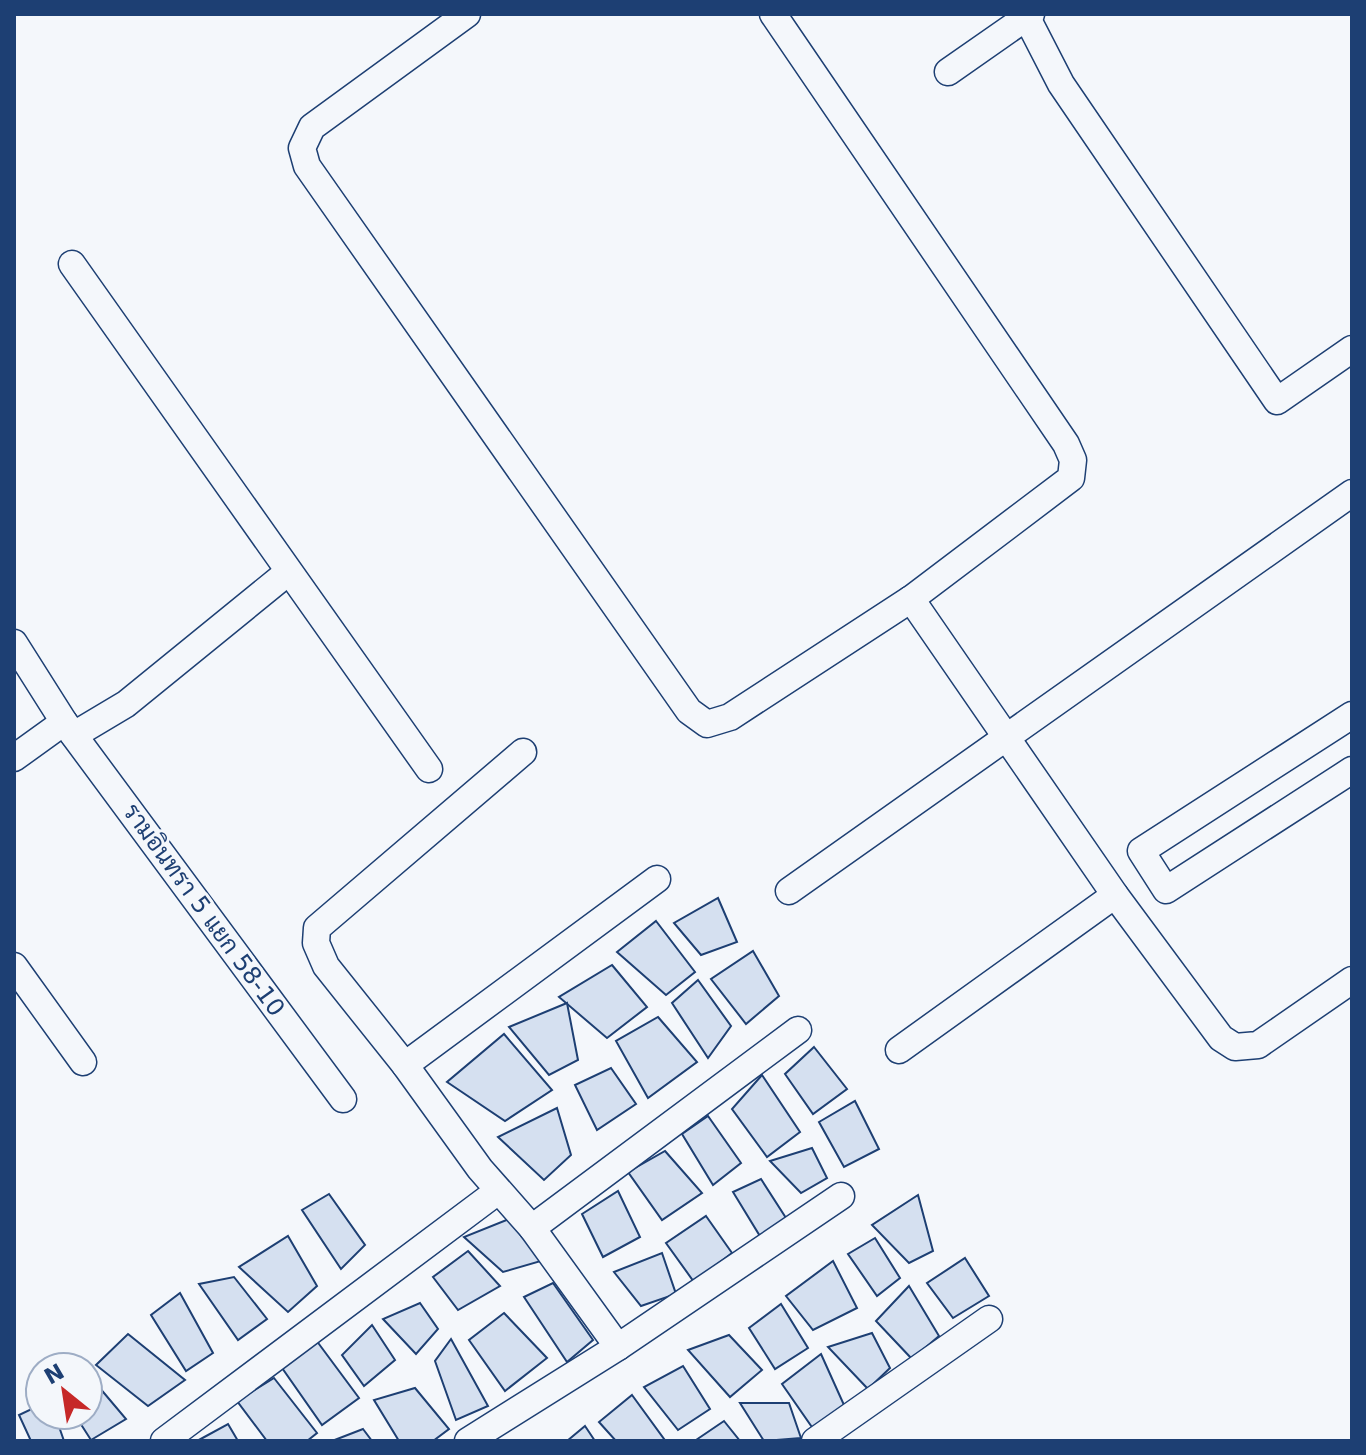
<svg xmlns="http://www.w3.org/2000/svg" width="1366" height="1455" viewBox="0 0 1366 1455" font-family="'DejaVu Sans',Sarabun,sans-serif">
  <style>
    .building { fill: #d5e0f0; stroke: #1d3f73; stroke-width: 2 }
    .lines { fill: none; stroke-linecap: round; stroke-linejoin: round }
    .minor-casing { stroke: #1d3f73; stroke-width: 29 }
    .minor { stroke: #f4f7fb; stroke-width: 26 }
    .labels { text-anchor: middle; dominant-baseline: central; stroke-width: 6; stroke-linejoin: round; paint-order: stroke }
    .street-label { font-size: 24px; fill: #1d3f73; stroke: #f4f7fb }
  </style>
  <rect width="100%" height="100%" fill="#f4f7fb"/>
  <g class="building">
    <path d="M718 898 737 942 701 955 674 923Z"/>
    <path d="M656 921 695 972 666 995 617 952Z"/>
    <path d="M753 951 779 996 746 1024 711 979Z"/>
    <path d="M612 965 647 1007 607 1038 559 997Z"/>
    <path d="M698 980 731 1026 708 1058 672 1003Z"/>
    <path d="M567 1003 578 1060 549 1075 509 1027Z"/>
    <path d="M658 1017 697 1062 648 1098 616 1041Z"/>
    <path d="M504 1034 552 1090 505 1121 447 1082Z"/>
    <path d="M814 1047 847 1089 813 1114 785 1074Z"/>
    <path d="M611 1068 636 1104 597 1130 575 1085Z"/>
    <path d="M762 1075 800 1132 767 1157 732 1109Z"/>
    <path d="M855 1101 879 1149 844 1167 819 1122Z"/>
    <path d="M557 1108 571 1155 544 1180 498 1137Z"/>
    <path d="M708 1116 741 1163 713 1185 682 1134Z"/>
    <path d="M812 1148 827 1178 801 1193 770 1161Z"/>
    <path d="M665 1151 702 1193 662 1220 628 1172Z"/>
    <path d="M761 1179 786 1218 766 1246 733 1192Z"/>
    <path d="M618 1191 640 1237 603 1257 582 1214Z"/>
    <path d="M329 1194 365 1245 341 1269 302 1210Z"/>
    <path d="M918 1195 933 1251 909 1263 872 1225Z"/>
    <path d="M706 1216 732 1253 694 1282 666 1243Z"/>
    <path d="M514 1217 541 1261 503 1272 464 1237Z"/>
    <path d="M288 1236 317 1286 288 1312 239 1267Z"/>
    <path d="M875 1238 900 1278 877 1296 848 1254Z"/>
    <path d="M468 1251 500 1286 458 1310 433 1277Z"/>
    <path d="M662 1253 676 1294 641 1306 614 1272Z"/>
    <path d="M965 1258 989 1296 953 1318 927 1283Z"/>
    <path d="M833 1261 857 1308 813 1330 786 1296Z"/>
    <path d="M234 1277 267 1319 238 1340 199 1284Z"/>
    <path d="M553 1283 593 1340 567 1362 524 1297Z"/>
    <path d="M909 1286 939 1336 912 1359 876 1321Z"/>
    <path d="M180 1293 213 1353 186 1371 151 1315Z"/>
    <path d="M420 1303 438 1329 416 1354 383 1319Z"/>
    <path d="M781 1304 808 1348 775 1369 749 1328Z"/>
    <path d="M504 1313 547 1358 505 1391 469 1340Z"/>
    <path d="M372 1325 395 1360 364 1386 342 1355Z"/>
    <path d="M872 1333 890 1368 868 1389 828 1347Z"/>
    <path d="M128 1334 185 1380 148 1406 96 1365Z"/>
    <path d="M729 1335 762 1370 730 1397 688 1350Z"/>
    <path d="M451 1339 488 1406 456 1420 435 1361Z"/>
    <path d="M316 1340 359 1398 322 1425 280 1365Z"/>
    <path d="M821 1354 844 1405 814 1430 782 1384Z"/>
    <path d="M683 1366 710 1409 678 1430 644 1387Z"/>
    <path d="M88 1374 126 1419 91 1440 75 1415H88Z"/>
    <path d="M274 1378 317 1433 307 1441H267L237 1401Z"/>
    <path d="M415 1388 449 1429 433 1441H399L374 1400Z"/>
    <path d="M632 1395 664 1439 662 1441H616L599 1422Z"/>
    <path d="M740 1403H789L801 1438 764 1441Z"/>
    <path d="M40 1405V1415H55L64 1441H31L19 1415Z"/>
    <path d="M724 1421 740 1441 696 1440Z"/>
    <path d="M228 1424 238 1441H197Z"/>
    <path d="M585 1426 595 1441H567Z"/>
    <path d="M363 1429 372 1441H332Z"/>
  </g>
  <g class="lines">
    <defs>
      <g id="minor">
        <path d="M467 14 312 127 302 148 307 166 689 711 707 724 730 717 911 599 1071 478 1073 460 1066 444 773 14"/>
        <path d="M1025 14 1061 84 1277 401 1352 349"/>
        <path d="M948 72 1031 14"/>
        <path d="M72 264 429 769"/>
        <path d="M911 599 1115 895 1221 1038 1235 1047 1258 1045 1352 980"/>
        <path d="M14 643 64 722 343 1099"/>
        <path d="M1352 715 1141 851 1166 890 1352 770"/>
        <path d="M74 735 126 704 287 573"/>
        <path d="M523 752 317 928 316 943 326 966 405 1065 480 1169 532 1228 618 1347"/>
        <path d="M14 758 64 722"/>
        <path d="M789 891 1352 493"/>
        <path d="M14 966 83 1062"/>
        <path d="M899 1050 1115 895"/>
        <path d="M405 1065 657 879"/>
        <path d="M532 1228 798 1030"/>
        <path d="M164 1441 498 1191"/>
        <path d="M468 1441 618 1347 841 1196"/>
        <path d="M815 1441 989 1319"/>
      </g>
    </defs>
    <use href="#minor" class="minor-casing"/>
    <use href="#minor" class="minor"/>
  </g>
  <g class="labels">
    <g class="street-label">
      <text transform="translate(204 910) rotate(54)">รามอินทรา 5 แยก 58-10</text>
    </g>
  </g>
  <rect width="1366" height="1455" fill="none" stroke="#1d3f73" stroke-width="32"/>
  <g transform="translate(64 1391) rotate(330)"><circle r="38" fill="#f4f7fb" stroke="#9eadc5" stroke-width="2"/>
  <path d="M0-6L14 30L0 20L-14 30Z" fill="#c62828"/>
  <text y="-12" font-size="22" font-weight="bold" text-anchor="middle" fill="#1d3f73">N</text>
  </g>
</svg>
